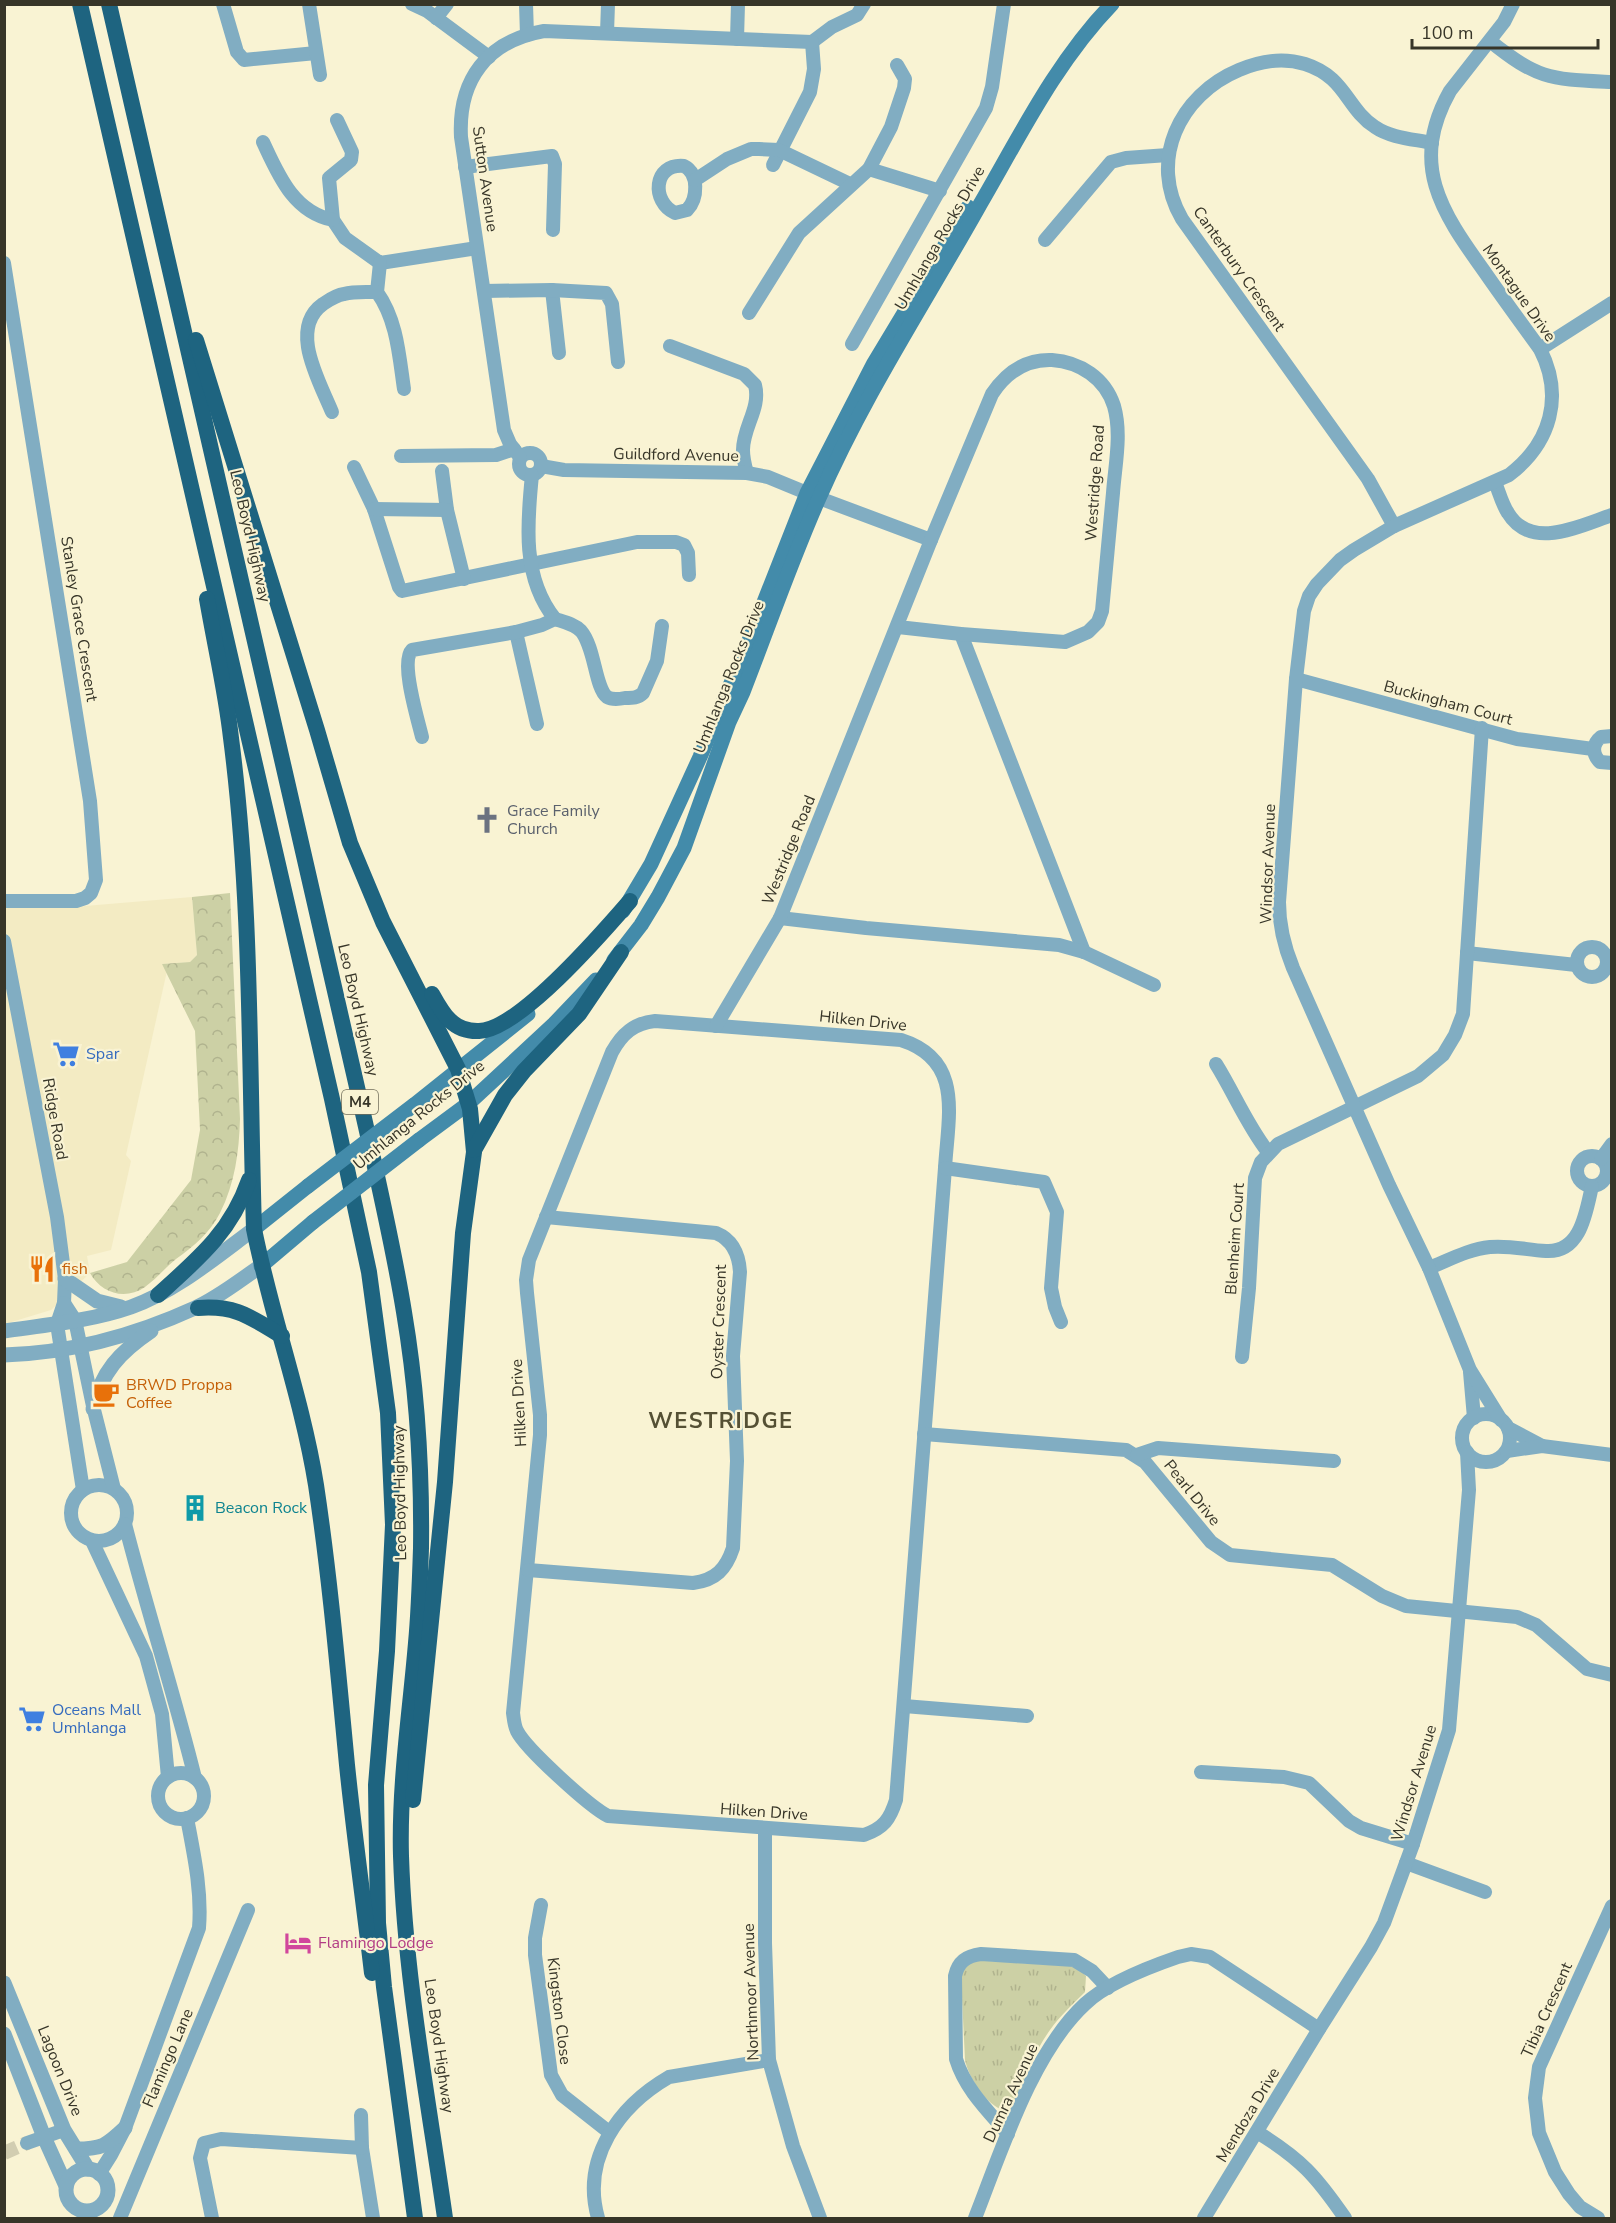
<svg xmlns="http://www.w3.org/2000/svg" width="1616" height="2223" viewBox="0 0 1616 2223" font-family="'Nunito Sans',sans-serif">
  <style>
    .built { fill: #f3ebc3 }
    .grass { fill: url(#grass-tufts) }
    .forest { fill: url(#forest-crowns) }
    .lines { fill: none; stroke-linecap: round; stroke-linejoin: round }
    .minor-tunnel { stroke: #d2cdb1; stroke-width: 14; stroke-dasharray: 14 7; stroke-linecap: butt }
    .minor { stroke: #81adc2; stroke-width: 14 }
    .tertiary { stroke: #81adc2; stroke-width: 15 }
    .secondary { stroke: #438baa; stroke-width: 15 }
    .trunk { stroke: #1e6480; stroke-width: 16 }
    .secondary-bridge { stroke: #438baa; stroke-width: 15 }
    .labels { text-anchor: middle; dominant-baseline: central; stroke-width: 4.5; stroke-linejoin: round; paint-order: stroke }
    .shield { fill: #f9f3d3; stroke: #716e5b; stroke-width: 1.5 }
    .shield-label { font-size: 15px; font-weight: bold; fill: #373528 }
    .street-label { font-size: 16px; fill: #373528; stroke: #f9f3d3 }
    .worship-label { font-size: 16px; fill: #5b616d; stroke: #f9f3d3; text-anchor: start }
    .shop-label { font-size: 16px; fill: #366cbe; stroke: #f9f3d3; text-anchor: start }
    .food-label { font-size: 16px; fill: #c56008; stroke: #f9f3d3; text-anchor: start }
    .culture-label { font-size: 16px; fill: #0d838f; stroke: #f9f3d3; text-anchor: start }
    .hotel-label { font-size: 16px; fill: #b23c85; stroke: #f9f3d3; text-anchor: start }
    .district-label { font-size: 22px; font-weight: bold; letter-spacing: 1.5px; fill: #555034; stroke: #f9f3d3 }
  </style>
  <defs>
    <pattern id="grass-tufts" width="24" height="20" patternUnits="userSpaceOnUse" patternTransform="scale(1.5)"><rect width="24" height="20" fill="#ccd0a5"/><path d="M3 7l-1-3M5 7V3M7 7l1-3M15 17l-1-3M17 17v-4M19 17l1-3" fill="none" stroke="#b0b38e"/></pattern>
    <pattern id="forest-crowns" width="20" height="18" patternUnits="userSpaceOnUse" patternTransform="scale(1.5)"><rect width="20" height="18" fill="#ccd0a5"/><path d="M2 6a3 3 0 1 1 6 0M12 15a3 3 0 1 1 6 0" fill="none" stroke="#b0b38e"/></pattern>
  </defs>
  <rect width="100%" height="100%" fill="#f9f3d3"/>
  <path class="built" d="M192 897 197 955 190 962 162 964 167 971 126 1155 131 1161 111 1250 87 1256 90 1273 51 1310 5 1324 4 905 73 907Z"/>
  <path class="grass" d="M972 1960 1070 1966 1079 1969 1086 1976 1085 1992C1073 2004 1060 2016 1050 2030 1034 2052 1025 2078 1014 2102L1000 2109C984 2101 969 2078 965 2060L961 1976 963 1970Z"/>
  <path class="forest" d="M230 893 240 1119C239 1152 235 1183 220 1213 209 1234 194 1246 176 1259 165 1268 156 1279 145 1287 125 1301 101 1293 90 1273L127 1262 191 1180 200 1130 195 1031 162 964 190 962 197 955 192 897Z"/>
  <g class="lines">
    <path class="minor-tunnel" d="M4 2153 27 2143"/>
    <g class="minor">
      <path d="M223 4 237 52 244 60 316 53"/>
      <path d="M309 4 320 75"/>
      <path d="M412 4 427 11 489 57"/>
      <path d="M526 4 527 35"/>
      <path d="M436 18 447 4"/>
      <path d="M607 33 608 4"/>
      <path d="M737 39 738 4"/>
      <path d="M1490 41C1538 80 1551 79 1612 82"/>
      <path d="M812 42 832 27 857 15 864 4"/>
      <path d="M337 120 352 152 351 160 329 178 333 220 345 238 380 263 477 248"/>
      <path d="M263 142C278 174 293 212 333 220"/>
      <path d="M773 165 810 92 814 69 812 42"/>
      <path d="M684 166C699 173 698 199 687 210L675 213C651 202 653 163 684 166Z"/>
      <path d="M465 167 552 156 555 164 553 230"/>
      <path d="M869 169 940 191"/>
      <path d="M695 180 727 159 751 149H759L779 150 850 184"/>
      <path d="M1045 240 1111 162 1126 158 1168 155"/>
      <path d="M4 263 90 801 96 880 91 893 85 898 76 901H4"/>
      <path d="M380 263 377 292C397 320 399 355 404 389"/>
      <path d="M552 290 559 353"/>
      <path d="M484 291 552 290 606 293 612 304 618 362"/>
      <path d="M749 313 799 233 869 169 891 127 904 88 905 79 897 65"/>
      <path d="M852 344 986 108 992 87 1004 4"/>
      <path d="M670 346 744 374 755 385C761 408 743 427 743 450 743 458 745 466 747 473"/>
      <path d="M1540 349 1612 303"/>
      <path d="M332 412C320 382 288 329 323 304 329 300 336 295 344 294 354 291 366 292 377 292"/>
      <circle cx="530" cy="464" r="11"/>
      <path d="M401 456 496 455 514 449"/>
      <path d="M520 457 510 444 504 430 461 137C458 80 487 41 544 31L812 42"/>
      <path d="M541 466 564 470 747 473 768 477 819 498 931 540"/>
      <path d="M354 467 374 509 399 587 402 591 637 542H676L684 545 688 553 689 575"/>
      <path d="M442 471 447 510 464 579"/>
      <path d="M532 475C527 524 522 578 555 619"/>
      <path d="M1495 482C1499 492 1502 504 1508 513 1531 551 1579 526 1612 515"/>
      <path d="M374 509 447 510"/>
      <path d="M1394 526 1368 479 1182 219C1148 161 1179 95 1239 70 1260 61 1282 57 1305 64 1346 77 1346 108 1375 127 1391 138 1413 139 1432 143"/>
      <path d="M516 632 537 724"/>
      <path d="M961 634 1084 952"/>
      <path d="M1296 679 1517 739 1593 749"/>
      <path d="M1612 736 1601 737C1592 744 1592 754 1600 762L1612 763"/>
      <path d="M422 737C418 720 400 662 412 650L516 632 542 625 555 619C564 622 574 624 581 631 595 647 595 688 607 697 612 700 620 699 625 698 633 698 638 698 643 693L657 661 662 626"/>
      <path d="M780 918 866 928 1059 945 1084 952 1154 985"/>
      <path d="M4 941 57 1217 65 1279 64 1303"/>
      <circle cx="1592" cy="962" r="15"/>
      <path d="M1467 953 1576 965"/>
      <path d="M655 1021 901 1040C964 1060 948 1116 945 1168L896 1800C890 1819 884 1828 864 1835L608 1816C590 1807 526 1749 517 1731 514 1725 514 1719 513 1713L540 1435V1415L527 1293 526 1280 529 1260 612 1052C622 1034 634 1023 655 1021Z"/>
      <path d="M716 1026 780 918 931 540 992 394C1006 373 1026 359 1052 360 1080 362 1105 378 1114 406 1122 434 1115 465 1113 493 1109 532 1106 572 1102 611L1098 622 1088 632 1065 642 961 634 898 627"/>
      <path d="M1216 1064C1234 1093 1247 1125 1268 1152"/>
      <circle cx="1592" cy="1171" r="15"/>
      <path d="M1601 1159 1612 1144"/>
      <path d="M945 1168 1044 1182 1057 1212 1051 1288 1055 1307 1061 1322"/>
      <path d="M1429 1268C1449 1260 1469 1249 1490 1247 1509 1245 1527 1250 1546 1251 1581 1253 1586 1212 1592 1186"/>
      <path d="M1242 1357 1249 1288 1255 1178 1261 1162 1278 1144 1418 1076 1443 1055 1455 1035 1463 1014 1482 728"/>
      <path d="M1470 1372 1474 1418"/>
      <circle cx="1486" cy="1438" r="24"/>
      <path d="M1501 1420 1470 1370 1429 1268 1389 1185 1293 968C1284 946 1279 926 1279 902L1296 679 1304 611 1309 596 1317 584 1340 560 1354 550 1394 526 1509 475C1551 443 1564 396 1540 349 1521 323 1502 297 1484 271 1441 211 1409 164 1450 91L1504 22 1513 4"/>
      <path d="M1508 1428 1542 1446"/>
      <path d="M924 1434 1126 1450 1145 1462 1211 1542 1230 1555 1332 1565 1382 1596 1406 1606 1517 1617 1536 1625 1587 1669 1612 1675"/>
      <path d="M1507 1451 1542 1446 1612 1455"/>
      <path d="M1137 1455 1158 1448 1334 1461"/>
      <circle cx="99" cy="1513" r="28"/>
      <path d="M83 1490 57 1324 64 1303 75 1320 93 1406 114 1489"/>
      <path d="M125 1524C147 1610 174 1693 195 1778"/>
      <path d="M92 1541 146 1656 162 1714 168 1777"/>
      <path d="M528 1570 693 1583C716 1580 726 1569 733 1548L737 1461 733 1356 740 1272C739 1255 733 1240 716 1233L546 1217"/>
      <path d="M904 1706 1027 1716"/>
      <path d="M1201 1772 1284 1777 1309 1783 1349 1821 1361 1828 1413 1844"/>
      <circle cx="181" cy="1796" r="23"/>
      <path d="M765 1828V1943L769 2060 793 2146 820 2218"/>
      <path d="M1406 1863 1485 1892"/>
      <path d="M541 1905 535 1938V1955L551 2075 562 2095 609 2132"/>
      <path d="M361 2115 362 2148 373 2218"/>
      <path d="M1257 2132C1301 2159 1316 2176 1345 2218"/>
      <path d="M1008 2134C988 2111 965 2089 956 2059L955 1976C958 1962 966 1956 981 1954L1074 1960 1092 1971 1108 1988"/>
      <path d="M27 2143 64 2130"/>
      <path d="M99 2174 111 2155 125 2128 199 1928C202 1891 194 1855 187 1818"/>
      <path d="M120 2218 248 1910"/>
      <path d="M212 2218 200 2158 204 2143 221 2139 362 2148"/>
      <path d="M598 2218C581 2158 619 2106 669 2077L769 2060"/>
      <path d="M975 2218C1001 2152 1032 2053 1085 2004 1107 1983 1149 1967 1178 1957L1191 1954 1210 1957 1319 2029"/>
      <path d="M1204 2218 1319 2029 1371 1947 1384 1923 1413 1844 1449 1730 1469 1490 1467 1452"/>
      <path d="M1598 2218 1580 2207 1569 2194 1555 2172 1539 2133 1535 2098 1539 2067 1612 1906"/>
    </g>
    <g class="tertiary">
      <path d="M65 1279 97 1301 121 1307"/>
      <path d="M4 1331C46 1325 91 1321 131 1307 176 1291 216 1257 254 1229"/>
      <path d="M4 1355C70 1353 136 1335 195 1308 218 1298 240 1280 261 1266"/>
      <path d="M93 1409C101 1372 120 1352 151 1331"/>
      <path d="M4 1983 64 2130 88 2169"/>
      <path d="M4 2034 44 2137 66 2186"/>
      <path d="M76 2149C102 2149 106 2146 125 2128"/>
      <circle cx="87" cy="2190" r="21"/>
    </g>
    <g class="secondary">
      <path d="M623 911 651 864 700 757 748 643 807 493 874 363 968 207"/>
      <path d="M614 960 641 925 658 897 684 848 729 722 743 692C768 628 791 561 819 498 863 397 924 304 978 208 1019 138 1055 63 1112 4"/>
      <path d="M414 1105 528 1014"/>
      <path d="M419 1140 469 1103 554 1024 596 980"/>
      <path d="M254 1229 308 1186"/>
      <path d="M261 1266 313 1222"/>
    </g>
    <g class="trunk">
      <path d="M80 4 332 1099 369 1272 388 1413 393 1525 387 1651 376 1785 378 1923 384 1987 415 2218"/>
      <path d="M109 4 362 1109C377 1176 393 1244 404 1312 417 1389 422 1469 421 1548 420 1579 419 1611 416 1643 410 1714 399 1785 401 1856 405 1978 428 2098 445 2218"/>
      <path d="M196 340 317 730 350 843 383 922 458 1069 470 1109 474 1152 463 1233 445 1482 413 1800"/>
      <path d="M207 599C215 646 226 692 231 738 252 900 249 1065 254 1229 271 1315 302 1398 316 1485 330 1578 338 1671 347 1765 354 1834 364 1904 372 1973"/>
      <path d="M432 994C443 1014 453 1032 479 1031 519 1030 604 931 630 901"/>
      <path d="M474 1150 505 1095 524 1071 579 1014 621 952"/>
      <path d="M158 1295C198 1259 231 1232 249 1180"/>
      <path d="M198 1308C236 1305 250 1317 282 1336"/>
    </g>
    <g class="secondary-bridge">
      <path d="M308 1186 414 1105"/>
      <path d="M313 1222 419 1140"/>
    </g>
  </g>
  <defs>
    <symbol id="church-bare" viewBox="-9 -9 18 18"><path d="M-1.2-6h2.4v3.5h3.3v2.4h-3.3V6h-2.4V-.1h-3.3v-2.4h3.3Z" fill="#6b7280" stroke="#f9f3d3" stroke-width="2.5" paint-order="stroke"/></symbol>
    <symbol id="supermarket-bare" viewBox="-9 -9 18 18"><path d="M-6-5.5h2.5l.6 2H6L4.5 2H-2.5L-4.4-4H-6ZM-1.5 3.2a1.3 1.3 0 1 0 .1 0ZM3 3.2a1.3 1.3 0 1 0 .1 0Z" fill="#3f7fe0" stroke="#f9f3d3" stroke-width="2.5" paint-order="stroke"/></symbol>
    <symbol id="restaurant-bare" viewBox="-9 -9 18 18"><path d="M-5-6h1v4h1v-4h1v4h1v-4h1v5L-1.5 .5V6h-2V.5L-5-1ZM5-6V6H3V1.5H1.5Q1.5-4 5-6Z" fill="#e8710a" stroke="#f9f3d3" stroke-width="2.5" paint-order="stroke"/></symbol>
    <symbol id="cafe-bare" viewBox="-9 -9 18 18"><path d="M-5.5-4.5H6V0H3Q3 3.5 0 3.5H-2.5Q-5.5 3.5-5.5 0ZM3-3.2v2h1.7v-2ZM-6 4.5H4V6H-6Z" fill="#e8710a" stroke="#f9f3d3" stroke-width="2.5" paint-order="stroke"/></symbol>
    <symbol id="building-bare" viewBox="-9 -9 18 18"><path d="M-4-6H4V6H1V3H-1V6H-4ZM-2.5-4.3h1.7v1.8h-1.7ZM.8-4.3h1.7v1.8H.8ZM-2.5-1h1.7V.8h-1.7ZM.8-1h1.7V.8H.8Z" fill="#0f9aa8" stroke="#f9f3d3" stroke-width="2.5" paint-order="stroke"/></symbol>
    <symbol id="hotel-bare" viewBox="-9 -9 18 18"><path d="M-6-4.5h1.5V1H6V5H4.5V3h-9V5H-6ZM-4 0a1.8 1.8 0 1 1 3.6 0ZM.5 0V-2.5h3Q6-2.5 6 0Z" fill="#d1479c" stroke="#f9f3d3" stroke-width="2.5" paint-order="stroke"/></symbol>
  </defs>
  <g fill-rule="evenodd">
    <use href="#church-bare" x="468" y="801" width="38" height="38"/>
    <use href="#supermarket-bare" x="47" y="1035" width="38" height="38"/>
    <use href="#restaurant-bare" x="23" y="1250" width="38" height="38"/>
    <use href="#cafe-bare" x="87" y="1375" width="38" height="38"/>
    <use href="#building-bare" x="176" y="1489" width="38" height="38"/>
    <use href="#supermarket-bare" x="13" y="1700" width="38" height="38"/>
    <use href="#hotel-bare" x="279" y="1924" width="38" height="38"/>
  </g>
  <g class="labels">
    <rect class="shield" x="342" y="1090" width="36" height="24" rx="4.5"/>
    <g class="shield-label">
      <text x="360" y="1102">M4</text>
    </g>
    <g class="street-label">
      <text transform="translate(485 179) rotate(82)">Sutton Avenue</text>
      <text transform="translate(940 238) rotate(-60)">Umhlanga Rocks Drive</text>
      <text transform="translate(1239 269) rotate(55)">Canterbury Crescent</text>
      <text transform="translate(1519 293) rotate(55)">Montague Drive</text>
      <text transform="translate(676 455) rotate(1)">Guildford Avenue</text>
      <text transform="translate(1095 483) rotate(-86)">Westridge Road</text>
      <text transform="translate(250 536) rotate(77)">Leo Boyd Highway</text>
      <text transform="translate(79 619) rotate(81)">Stanley Grace Crescent</text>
      <text transform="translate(729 677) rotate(-68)">Umhlanga Rocks Drive</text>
      <text transform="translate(1448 703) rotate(15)">Buckingham Court</text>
      <text transform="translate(789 850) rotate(-68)">Westridge Road</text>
      <text transform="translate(1268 864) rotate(-88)">Windsor Avenue</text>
      <text transform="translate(358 1010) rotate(77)">Leo Boyd Highway</text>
      <text transform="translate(863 1021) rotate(6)">Hilken Drive</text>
      <text transform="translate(419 1115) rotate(-39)">Umhlanga Rocks Drive</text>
      <text transform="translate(55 1119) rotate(80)">Ridge Road</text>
      <text transform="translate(1235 1239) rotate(-86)">Blenheim Court</text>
      <text transform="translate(719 1322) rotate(-88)">Oyster Crescent</text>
      <text transform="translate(519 1403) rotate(-93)">Hilken Drive</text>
      <text transform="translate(400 1493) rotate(-91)">Leo Boyd Highway</text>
      <text transform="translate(1192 1493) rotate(51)">Pearl Drive</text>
      <text transform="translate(1414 1783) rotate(-73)">Windsor Avenue</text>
      <text transform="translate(764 1812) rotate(4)">Hilken Drive</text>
      <text transform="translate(751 1992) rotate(-92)">Northmoor Avenue</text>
      <text transform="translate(1547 2010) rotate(-66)">Tibia Crescent</text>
      <text transform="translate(559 2011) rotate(83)">Kingston Close</text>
      <text transform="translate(439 2046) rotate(82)">Leo Boyd Highway</text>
      <text transform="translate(168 2058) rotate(-67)">Flamingo Lane</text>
      <text transform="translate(60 2071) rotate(68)">Lagoon Drive</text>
      <text transform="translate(1011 2093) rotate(-65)">Dumra Avenue</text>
      <text transform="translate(1248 2115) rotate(-59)">Mendoza Drive</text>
    </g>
    <g class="worship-label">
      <text x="507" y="811">Grace Family<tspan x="507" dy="18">Church</tspan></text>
    </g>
    <g class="shop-label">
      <text x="86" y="1054">Spar</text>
      <text x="52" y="1710">Oceans Mall<tspan x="52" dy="18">Umhlanga</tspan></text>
    </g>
    <g class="food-label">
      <text x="62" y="1269">fish</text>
      <text x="126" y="1385">BRWD Proppa<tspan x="126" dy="18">Coffee</tspan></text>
    </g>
    <g class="culture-label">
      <text x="215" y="1508">Beacon Rock</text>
    </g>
    <g class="hotel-label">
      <text x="318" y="1943">Flamingo Lodge</text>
    </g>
    <g class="district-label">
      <text x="721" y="1421">WESTRIDGE</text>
    </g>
  </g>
  <rect width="1616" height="2223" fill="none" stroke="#373528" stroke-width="12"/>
  <path d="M1412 39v9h186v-9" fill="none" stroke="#373528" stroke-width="3"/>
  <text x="1421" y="39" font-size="18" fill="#373528" stroke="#f9f3d3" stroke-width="4.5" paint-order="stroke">100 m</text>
</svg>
